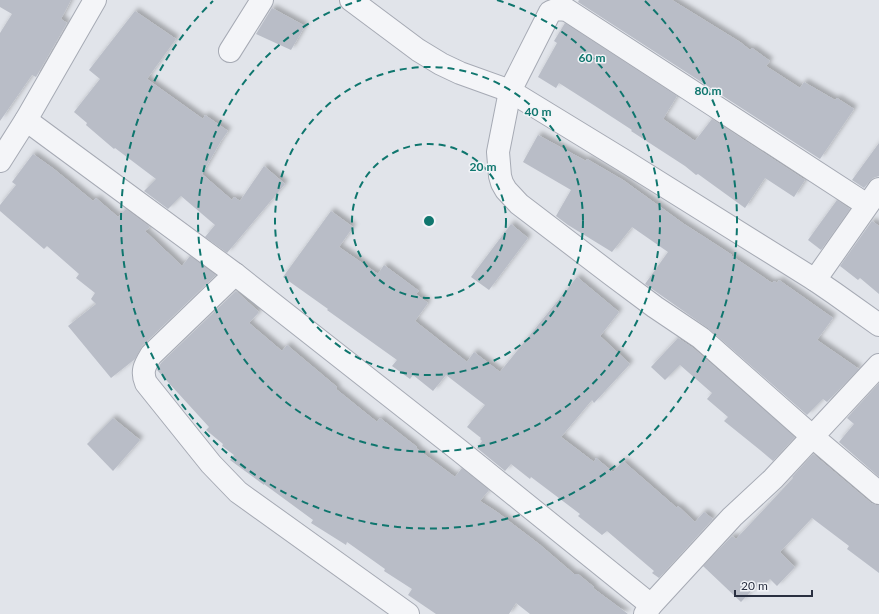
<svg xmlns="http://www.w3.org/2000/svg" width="879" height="614" viewBox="0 0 879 614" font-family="Lato,sans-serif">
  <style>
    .building { fill: #b9bdc7; filter: url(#shadow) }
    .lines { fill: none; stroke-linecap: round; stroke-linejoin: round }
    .minor-casing { stroke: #a6aab4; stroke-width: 24 }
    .minor { stroke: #f4f5f8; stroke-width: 22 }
    .ring { fill: none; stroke: #0f766e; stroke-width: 2; stroke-dasharray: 7 5 }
    .centre { fill: #0f766e; stroke: #f1f3f7; stroke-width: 2 }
    .ring-label { font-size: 12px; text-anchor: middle; font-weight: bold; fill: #0f766e; stroke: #f1f3f7; stroke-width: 3; stroke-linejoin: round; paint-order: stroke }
  </style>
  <defs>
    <filter id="shadow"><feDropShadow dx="3.5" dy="-3.5" stdDeviation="2" flood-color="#0004"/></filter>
  </defs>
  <rect width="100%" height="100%" fill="#e1e4ea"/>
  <g class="building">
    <path d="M0 0H71L61 19 67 23 36 77 32 75 0 121V33L12 14 0 7Z"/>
    <path d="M579 0H672L740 42 750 50 752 48 770 61 766 66 800 88 804 82 835 100 837 98 854 109 820 159 578 2Z"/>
    <path d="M272 8 305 26 291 50 256 34Z"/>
    <path d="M135 11 176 39 147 79 203 119 205 115 228 131 221 141 202 174 232 200 234 197 240 201 264 166 285 184 227 253 205 237 215 225 181 196 168 209 144 191 156 179 115 148 114 149 86 125 87 123 74 112 100 79 89 70Z"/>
    <path d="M565 23 677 96 663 119 695 141 712 119 805 180 794 197 765 178 745 208 698 174 696 175 685 166 631 131 632 130 592 104 559 83 556 88 538 77 557 43 554 41Z"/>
    <path d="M538 135 586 161 587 159 623 180 684 224 709 240 732 255V256L772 283 774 281 777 283 779 280 833 318 817 340 859 369 827 402 823 399 807 415 709 329 645 284 668 252 632 227 612 252 568 225 556 216 571 190 523 162Z"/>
    <path d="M879 143V176L873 178 869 182 864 188 852 180Z"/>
    <path d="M33 154 54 169 93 201 96 198 118 217 126 209 150 227 145 231 182 266 190 256 216 275 142 346 135 359 111 378 68 326 96 304 91 299 95 293 76 278 79 274 47 246 44 249 0 211V205L16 185 12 182Z"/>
    <path d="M837 200 850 209 821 250 808 240Z"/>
    <path d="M331 211 353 227 339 247 378 274 384 265 419 291 416 294 428 303 415 321 467 362 474 352 500 372 577 277 619 312 600 336 630 364 594 403 592 400 561 437 594 462 596 458 613 472 623 461 677 508 678 506 695 522 704 512 713 519 659 578 652 573 654 571 607 531 602 535 578 516 580 514 531 477 530 479 511 464 505 471 477 448 482 441 480 439 481 438 467 427 485 405 446 375 433 391 413 375 410 379 392 366 397 360 327 310 328 309 283 277Z"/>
    <path d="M872 221 879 226V294L860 278 858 280 840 266Z"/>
    <path d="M511 224 528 238 489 290 471 277Z"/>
    <path d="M236 291 259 312 249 323 282 351 287 345 337 387 336 389 377 422 380 418 417 447 416 448 455 477 462 468 489 490 480 501 497 512 539 544 574 574H578L594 587 593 588 628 614H530L516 603 509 614H436L408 595 412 589 384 571 385 569 347 542 346 545 311 523 313 520 264 484V485L230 460 234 455 222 446 223 444 206 430 209 427 157 370 161 363Z"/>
    <path d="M678 338 693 348 795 437 773 461 760 450 724 421 728 417 707 399 712 393 680 365 665 380 651 367Z"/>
    <path d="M879 383V477L839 442 854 424 847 418Z"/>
    <path d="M113 418 140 440 113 471 87 444Z"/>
    <path d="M813 454 871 503 876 505H879V573L847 549 849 546 812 518 780 552 795 567 777 586 770 579 760 589 756 586 741 602 703 566 732 536 736 539 768 505 793 478 792 477Z"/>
  </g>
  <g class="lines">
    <defs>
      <g id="minor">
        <path d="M351 0 418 50 441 64 460 73 510 91 623 160 815 280 834 293 879 325"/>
        <path d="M230 51 262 0"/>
        <path d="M26 120 235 274 460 451 651 605"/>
        <path d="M0 161 26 120 95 0"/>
        <path d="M867 205 567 10 558 9 550 12 510 91 498 152 500 176 502 183 506 190 519 204 612 275 655 307 701 338 813 437 879 493"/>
        <path d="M235 274 151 355C145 365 141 371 146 383L211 464 238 492 408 614"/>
        <path d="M815 280 879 189"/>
        <path d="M645 614 651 605 732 517 773 479 879 365"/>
      </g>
    </defs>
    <use href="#minor" class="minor-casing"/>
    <use href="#minor" class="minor"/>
  </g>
  <g class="ring">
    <circle cx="429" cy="221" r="77"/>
    <circle cx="429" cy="221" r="154"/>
    <path d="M497 0A231 231 0 1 1 361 0"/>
    <path d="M645 1A308 308 0 1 1 213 1"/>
  </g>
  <circle cx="429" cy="221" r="6" class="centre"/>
  <g class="ring-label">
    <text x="592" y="62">60 m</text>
    <text x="708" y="95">80 m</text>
    <text x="538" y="116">40 m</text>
    <text x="483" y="171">20 m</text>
  </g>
  <path d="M735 590v6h77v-6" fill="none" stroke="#2a3041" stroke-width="2"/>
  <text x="741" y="590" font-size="12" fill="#2a3041" stroke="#f1f3f7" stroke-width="3" paint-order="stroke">20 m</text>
</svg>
